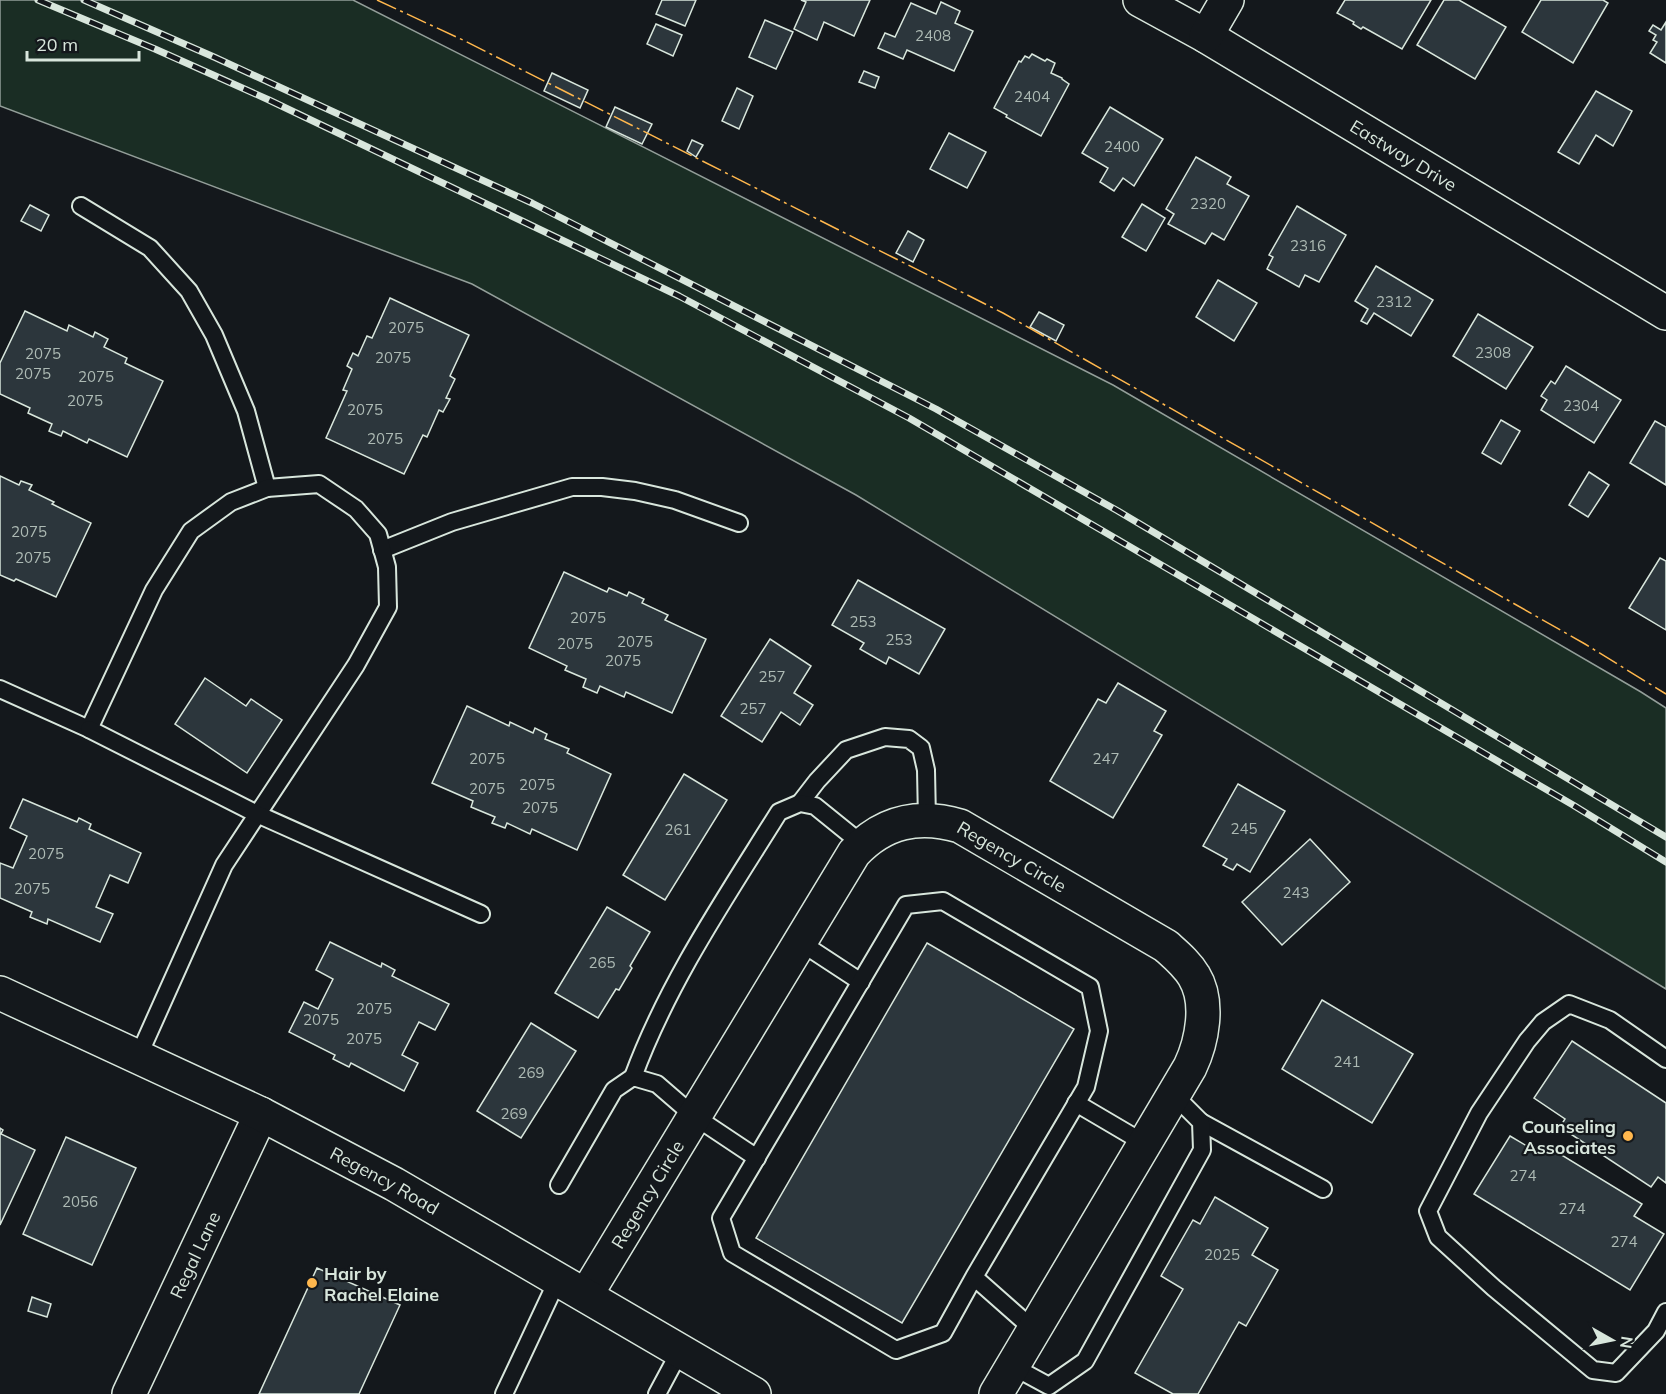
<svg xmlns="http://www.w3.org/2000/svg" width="1666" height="1394" viewBox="0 0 1666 1394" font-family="Mulish,sans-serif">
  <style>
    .green { fill: #1a2d24; stroke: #939e99; stroke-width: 1.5 }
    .building { fill: #2c363c; stroke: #d8e6dc; stroke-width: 1.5 }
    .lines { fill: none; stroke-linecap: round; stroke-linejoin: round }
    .service-casing { stroke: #d8e6dc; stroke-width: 20 }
    .minor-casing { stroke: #d8e6dc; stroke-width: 36 }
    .tertiary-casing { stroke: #d8e6dc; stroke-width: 36 }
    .service { stroke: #14181c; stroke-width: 16 }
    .minor { stroke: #14181c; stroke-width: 33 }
    .tertiary { stroke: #14181c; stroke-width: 33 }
    .rail-casing { stroke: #d8e6dc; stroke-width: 7 }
    .rail { stroke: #14181c; stroke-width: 4.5; stroke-dasharray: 14; stroke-linecap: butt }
    .power { stroke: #ffb74d; stroke-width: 1.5; stroke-dasharray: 21 4.5 3 4.5; stroke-linecap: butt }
    .poi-dot { fill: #ffb74d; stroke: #14181c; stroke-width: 2 }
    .labels { text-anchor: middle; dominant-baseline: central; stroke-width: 4.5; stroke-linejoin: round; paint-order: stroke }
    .number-label { font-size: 15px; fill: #adbab4 }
    .street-label { font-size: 18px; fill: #d8e6dc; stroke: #14181c }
    .poi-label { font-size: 18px; font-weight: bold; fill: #d8e6dc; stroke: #14181c; text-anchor: end }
  </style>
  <rect width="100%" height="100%" fill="#14181c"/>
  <path class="green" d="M0 0H353L1113 385 1641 692 1666 708V989L856 495 472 284 0 106Z"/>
  <g class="building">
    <path d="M662 0H696L685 26 656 14Z"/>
    <path d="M801 0H870L854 36 824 22 817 40 794 29 806 2Z"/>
    <path d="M1345 0H1431L1402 49 1363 27 1361 29 1353 24 1354 22 1337 13Z"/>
    <path d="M1444 0H1459L1506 27 1475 79 1417 45Z"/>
    <path d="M1541 0H1603L1608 3 1573 63 1522 32Z"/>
    <path d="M941 2 960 11 955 23 973 31 954 71 907 50 903 59 878 48 885 33 895 37 911 3 936 14Z"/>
    <path d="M765 20 793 32 776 69 749 57Z"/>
    <path d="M1666 22V63L1650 53 1657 42 1653 40 1656 35 1649 31 1653 25 1661 30Z"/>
    <path d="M656 24 682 35 673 56 647 44Z"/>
    <path d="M1032 54 1045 61 1047 59 1055 63 1051 73 1062 78V79L1069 84 1041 136 1006 117 1007 115 994 108 1019 61 1021 62 1025 56 1029 58Z"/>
    <path d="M864 71 879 77 875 88 859 82Z"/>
    <path d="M552 73 588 90 580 108 544 91Z"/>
    <path d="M737 88 753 96 739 129 722 121Z"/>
    <path d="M1596 91 1632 111 1613 146 1596 135 1579 164 1558 152Z"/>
    <path d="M615 107 652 124 642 144 606 127Z"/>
    <path d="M1110 107 1163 139 1134 186 1123 178 1114 191 1100 182 1108 168 1082 153Z"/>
    <path d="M949 133 986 152 967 188 930 169Z"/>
    <path d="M692 140 703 145 696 157 687 151Z"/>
    <path d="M1196 157 1231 177 1227 184 1249 196 1224 240 1212 233 1205 244 1168 224 1174 214 1166 209Z"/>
    <path d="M1142 204 1165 218 1146 251 1122 237Z"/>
    <path d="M30 205 49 215 41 231 21 221Z"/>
    <path d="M1297 206 1346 235 1319 282 1305 275 1299 287 1267 269 1273 257 1269 255Z"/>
    <path d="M908 231 924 240 913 262 896 253Z"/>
    <path d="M1376 266 1433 300 1411 336 1374 313 1367 324 1361 321 1368 309 1355 301Z"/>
    <path d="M1218 280 1257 303 1234 341 1196 317Z"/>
    <path d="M390 298 469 335 450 376 455 379 446 398 450 399 443 412 439 410 427 437 423 435 404 474 326 438 347 391 343 390 352 369 347 366 353 353 358 356 367 336 372 338Z"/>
    <path d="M25 311 67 331 69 325 93 337 95 332 108 339 104 347 127 358 125 363 163 381 127 457 89 439 87 443 63 431 61 436 49 431 52 424 28 413 30 408 0 394V363Z"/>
    <path d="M1039 312 1064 325 1056 341 1030 327Z"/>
    <path d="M1478 314 1533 347 1506 389 1453 356Z"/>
    <path d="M1566 366 1621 400 1594 443 1541 410 1547 400 1541 396 1551 381 1555 384Z"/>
    <path d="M1501 420 1520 431 1501 464 1482 453Z"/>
    <path d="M1655 421 1666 427V485L1630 463Z"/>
    <path d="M1589 472 1609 485 1588 517 1569 505Z"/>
    <path d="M0 476 19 485 21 481 32 485 29 490 54 502 52 504 91 523 56 597 16 579 14 581 0 575Z"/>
    <path d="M1660 558 1666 561V630L1629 608Z"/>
    <path d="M564 572 607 592 609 588 627 596 629 592 644 599 642 603 668 615 665 620 706 639 672 713 626 692 624 697 600 686 597 693 583 687 586 679 565 670 567 666 529 648Z"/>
    <path d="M858 580 945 629 919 674 889 657 886 664 860 649 864 643 832 625Z"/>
    <path d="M770 639 811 666 794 693 813 705 800 725 781 712 762 742 721 716Z"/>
    <path d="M205 678 246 706 251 699 282 720 247 773 175 724Z"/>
    <path d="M1118 683 1166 711 1154 731 1162 735 1113 818 1050 781 1098 699 1106 703Z"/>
    <path d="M467 706 509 726 510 722 533 733 535 728 547 734 545 739 569 749 567 753 611 774 577 850 532 829 530 834 507 823 505 828 492 823 495 817 471 807 473 801 432 783Z"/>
    <path d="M684 774 727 800 665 900 623 875Z"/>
    <path d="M1238 784 1285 811 1250 872 1237 864 1233 870 1223 865 1227 859 1203 846Z"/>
    <path d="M23 799 77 822 79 818 91 824 89 829 141 853 128 883 110 875 96 907 113 914 100 942 48 919 47 924 30 917 32 912 0 898V863L13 868 27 836 10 828Z"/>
    <path d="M1310 839 1350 882 1282 945 1242 902Z"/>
    <path d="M607 907 650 932 630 966 632 968 619 990 616 989 598 1018 555 993Z"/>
    <path d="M330 942 381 967 382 963 395 970 392 976 449 1004 435 1030 419 1022 402 1055 418 1063 404 1091 351 1063 349 1067 333 1059 335 1055 289 1032 304 1002 318 1009 333 979 316 970Z"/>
    <path d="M927 943 1074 1029 902 1323 756 1238Z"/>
    <path d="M1322 1000 1413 1054 1372 1123 1282 1069Z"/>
    <path d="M531 1023 576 1051 521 1138 477 1111Z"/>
    <path d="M1572 1041 1666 1103V1183L1658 1177 1651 1187 1560 1127 1565 1119 1534 1098Z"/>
    <path d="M0 1128 3 1130 1 1134 35 1150 0 1225Z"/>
    <path d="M1510 1136 1542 1155 1547 1146 1642 1204 1634 1216 1664 1234 1630 1290 1474 1194Z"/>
    <path d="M66 1137 136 1168 92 1265 23 1234Z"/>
    <path d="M1215 1197 1268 1228 1252 1255 1278 1270 1246 1326 1239 1322 1198 1394H1173L1135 1373 1183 1289 1161 1276 1193 1220 1200 1224Z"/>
    <path d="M317 1268 400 1305 359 1394H259Z"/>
    <path d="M32 1297 51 1304 47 1317 28 1311Z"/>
  </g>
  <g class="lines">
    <defs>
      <g id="service">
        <path d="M81 206 150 248 189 291 214 335 246 411 267 488"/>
        <path d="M382 550 452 522 572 487H602L635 491 675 500 739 523"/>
        <path d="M0 689 89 729 154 590 191 531 231 502 267 488 319 484 356 509 378 534 387 567 388 607 356 665 224 865 138 1057"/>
        <path d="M89 729 257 814 481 914"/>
        <path d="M800 803 817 781 846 750 885 737 909 739 921 748 926 770 927 820"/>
        <path d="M800 942 861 982"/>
        <path d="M1666 1059 1610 1020 1569 1004 1543 1022 1527 1041 1479 1113 1428 1211 1438 1237 1494 1288 1593 1370 1616 1373 1656 1331 1666 1312"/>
        <path d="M633 1077C668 982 726 897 779 812L800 803 815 806 862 844"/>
        <path d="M1076 1103 1144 1143"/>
        <path d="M1201 1122 1323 1189"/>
        <path d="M559 1185 614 1090 633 1077 657 1084 694 1116 757 1158"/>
        <path d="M974 1277 943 1333 896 1350 732 1253 721 1218 906 905 943 901 1090 987 1099 1031 1086 1087 974 1277 1034 1330"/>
        <path d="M1012 1366 1049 1386 1085 1361 1202 1150 1201 1122 1174 1095"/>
        <path d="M504 1394 558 1279"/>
        <path d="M657 1394 680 1351"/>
      </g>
      <g id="minor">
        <path id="s1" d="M1140 0 1206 36 1666 313"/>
        <path d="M1206 36 1227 0"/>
        <path id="s2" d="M586 1295 854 853C884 821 919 814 960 826L1166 946C1176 955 1187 964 1194 976 1210 1002 1202 1042 1190 1067L996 1394"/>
        <path id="s3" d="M129 1394 261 1114"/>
      </g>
      <g id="tertiary">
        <path id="s4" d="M0 993 261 1114 394 1184 754 1394"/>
      </g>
    </defs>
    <use href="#service" class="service-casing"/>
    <use href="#minor" class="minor-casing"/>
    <use href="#tertiary" class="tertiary-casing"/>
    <use href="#service" class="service"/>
    <use href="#minor" class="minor"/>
    <use href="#tertiary" class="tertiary"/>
    <defs>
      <g id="rail">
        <path d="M38 0 155 49 269 100 679 296 909 418 1573 805 1666 862"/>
        <path d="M84 0 214 57 532 203 936 409 1118 511 1666 837"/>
      </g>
    </defs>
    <use href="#rail" class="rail-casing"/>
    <use href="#rail" class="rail"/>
    <path class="power" d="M377 0 465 41 1003 313 1585 644 1666 694"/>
  </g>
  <g class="poi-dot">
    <circle cx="1628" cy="1136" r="6"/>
    <circle cx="312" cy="1283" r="6"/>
  </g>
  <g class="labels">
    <g class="number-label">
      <text x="933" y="35">2408</text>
      <text x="1032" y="96">2404</text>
      <text x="1122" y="146">2400</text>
      <text x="1208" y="203">2320</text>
      <text x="1308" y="245">2316</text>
      <text x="1394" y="301">2312</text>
      <text x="406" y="327">2075</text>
      <text x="1493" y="352">2308</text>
      <text x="43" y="353">2075</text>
      <text x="393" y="357">2075</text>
      <text x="33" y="373">2075</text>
      <text x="96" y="376">2075</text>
      <text x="85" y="400">2075</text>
      <text x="1581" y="405">2304</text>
      <text x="365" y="409">2075</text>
      <text x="385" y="438">2075</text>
      <text x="29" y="531">2075</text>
      <text x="33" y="557">2075</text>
      <text x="588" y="617">2075</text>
      <text x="863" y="621">253</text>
      <text x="899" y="639">253</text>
      <text x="635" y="641">2075</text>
      <text x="575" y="643">2075</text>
      <text x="623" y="660">2075</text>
      <text x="772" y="676">257</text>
      <text x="753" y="708">257</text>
      <text x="487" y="758">2075</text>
      <text x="1106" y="758">247</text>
      <text x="537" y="784">2075</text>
      <text x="487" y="788">2075</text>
      <text x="540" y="807">2075</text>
      <text x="1244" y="828">245</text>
      <text x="678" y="829">261</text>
      <text x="46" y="853">2075</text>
      <text x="32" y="888">2075</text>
      <text x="1296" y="892">243</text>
      <text x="602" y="962">265</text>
      <text x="374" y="1008">2075</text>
      <text x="321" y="1019">2075</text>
      <text x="364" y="1038">2075</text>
      <text x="1347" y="1061">241</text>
      <text x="531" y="1072">269</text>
      <text x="514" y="1113">269</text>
      <text x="1523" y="1175">274</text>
      <text x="80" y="1201">2056</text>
      <text x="1572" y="1208">274</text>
      <text x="1624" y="1241">274</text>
      <text x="1222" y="1254">2025</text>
    </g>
    <g class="street-label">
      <text stroke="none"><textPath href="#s1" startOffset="306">Eastway Drive</textPath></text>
      <text stroke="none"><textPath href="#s2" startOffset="693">Regency Circle</textPath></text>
      <text stroke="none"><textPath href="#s4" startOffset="428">Regency Road</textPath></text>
      <text stroke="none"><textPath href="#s2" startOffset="118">Regency Circle</textPath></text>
      <text stroke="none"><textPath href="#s3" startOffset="154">Regal Lane</textPath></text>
    </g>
    <g class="poi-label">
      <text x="1616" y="1126">Counseling<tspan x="1616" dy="21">Associates</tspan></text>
      <text x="324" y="1273" text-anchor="start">Hair by<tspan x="324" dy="21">Rachel Elaine</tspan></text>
    </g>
  </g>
  <g transform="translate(1612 1340) rotate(99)" stroke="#14181c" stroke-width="4.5" paint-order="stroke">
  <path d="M0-4.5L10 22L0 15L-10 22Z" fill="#d8e6dc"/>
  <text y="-9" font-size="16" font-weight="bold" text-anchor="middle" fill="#d8e6dc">N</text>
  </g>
  <path d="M27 51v9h112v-9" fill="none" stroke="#d8e6dc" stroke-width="3"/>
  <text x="36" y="51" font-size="18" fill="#d8e6dc" stroke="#14181c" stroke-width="4.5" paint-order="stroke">20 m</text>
</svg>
